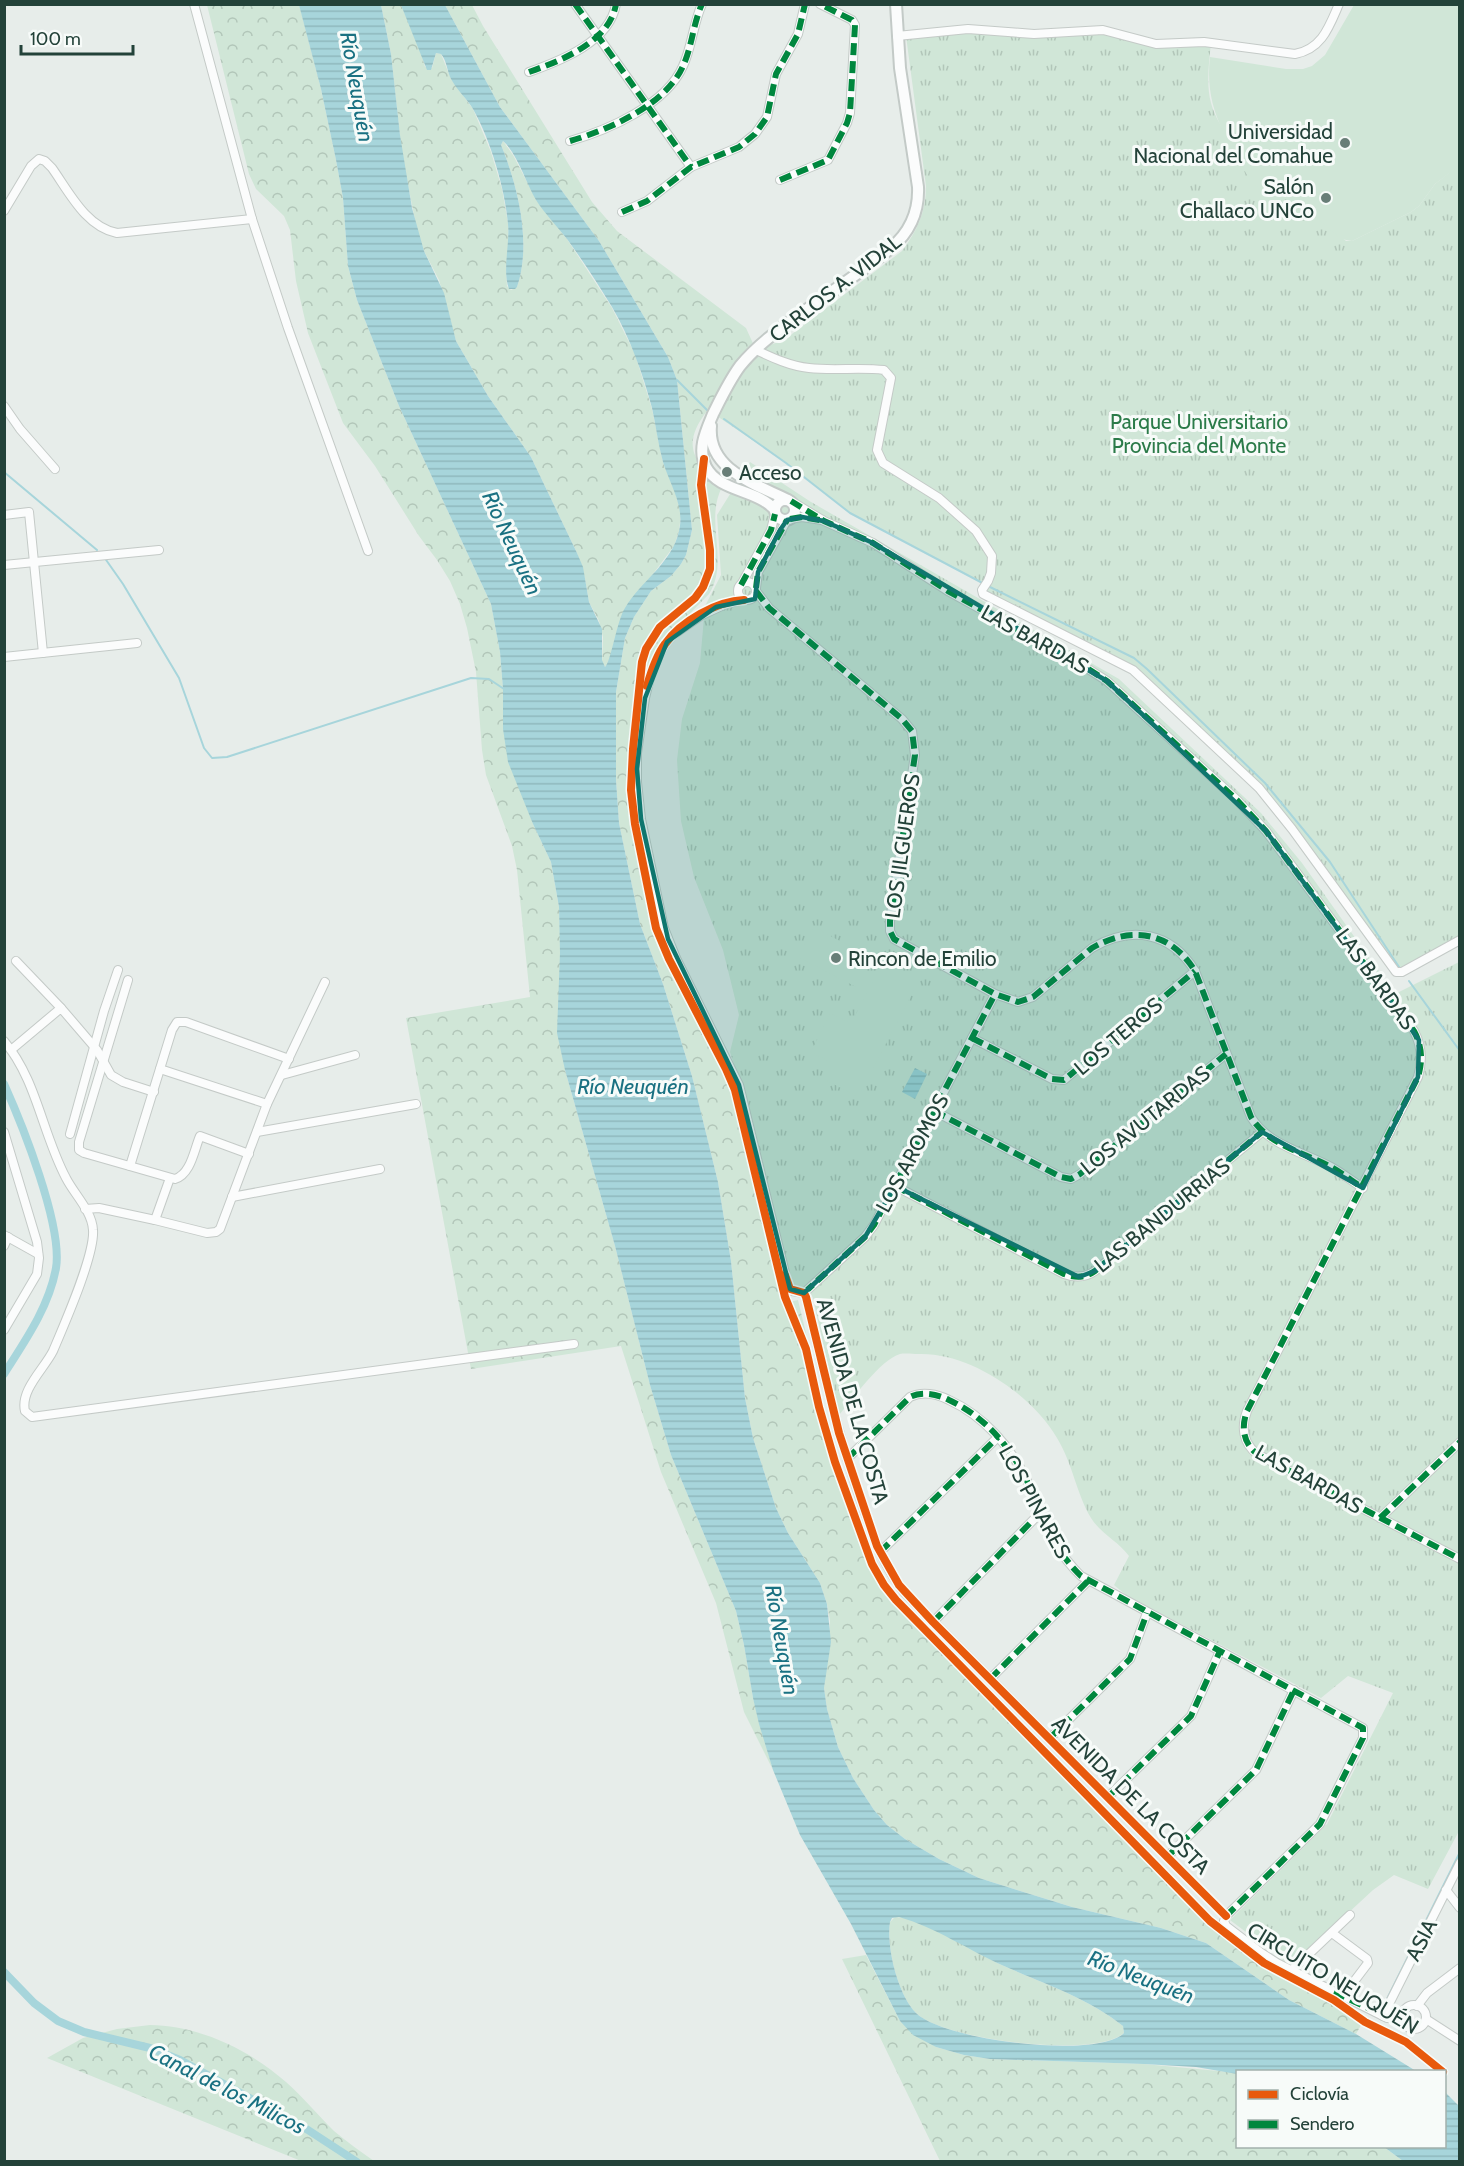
<svg xmlns="http://www.w3.org/2000/svg" width="1464" height="2166" viewBox="0 0 1464 2166" font-family="Cabin,sans-serif">
  <style>
    .grass { fill: url(#grass-tufts) }
    .forest { fill: url(#forest-crowns) }
    .garden { fill: #d0e6d7 }
    .water { fill: url(#water-rules); fill-rule: evenodd }
    .lines { fill: none; stroke-linecap: round; stroke-linejoin: round }
    .stream { stroke: #a7d5db; stroke-width: 2 }
    .canal { stroke: #a7d5db; stroke-width: 8 }
    .street-casing { stroke: #c4cac7; stroke-width: 10 }
    .secondary-casing { stroke: #c3cac7; stroke-width: 14 }
    .street { stroke: #fbfcfc; stroke-width: 8 }
    .secondary { stroke: #fbfcfc; stroke-width: 10 }
    .quiet { stroke: #00873e; stroke-width: 6; stroke-dasharray: 12 6; stroke-linecap: butt }
    .cycleway-casing { stroke: #f7fbf9; stroke-width: 11 }
    .cycleway { stroke: #e8590c; stroke-width: 8 }
    .marked { fill: #0f766e; fill-opacity: 0.2; stroke: #0f766e; stroke-width: 4.5; stroke-linejoin: round }
    .poi-dot { fill: #687e77; stroke: #f7fbf9; stroke-width: 2 }
    .labels { text-anchor: middle; dominant-baseline: central; stroke-width: 6; stroke-linejoin: round; paint-order: stroke }
    .poi-label { font-size: 21px; fill: #234239; stroke: #f7fbf9; text-anchor: end }
    .street-label { font-size: 21px; fill: #234239; stroke: #f7fbf9 }
    .park-label { font-size: 21px; fill: #2b7b49; stroke: #f7fbf9 }
    .water-label { font-size: 22px; font-style: italic; fill: #1a7182; stroke: #f7fbf9 }
  </style>
  <defs>
    <pattern id="grass-tufts" width="24" height="20" patternUnits="userSpaceOnUse" patternTransform="scale(1.5)"><rect width="24" height="20" fill="#d0e6d7"/><path d="M3 7l-1-3M5 7V3M7 7l1-3M15 17l-1-3M17 17v-4M19 17l1-3" fill="none" stroke="#b2c6b9"/></pattern>
    <pattern id="forest-crowns" width="20" height="18" patternUnits="userSpaceOnUse" patternTransform="scale(1.5)"><rect width="20" height="18" fill="#d0e6d7"/><path d="M2 6a3 3 0 1 1 6 0M12 15a3 3 0 1 1 6 0" fill="none" stroke="#b2c6b9"/></pattern>
    <pattern id="water-rules" width="6" height="5" patternUnits="userSpaceOnUse" patternTransform="scale(1.5)"><rect width="6" height="5" fill="#a7d5db"/><path d="M0 2.5h6" fill="none" stroke="#8fb8bd"/></pattern>
  </defs>
  <rect width="100%" height="100%" fill="#e7edea"/>
  <g class="grass">
    <path d="M968 29 1034 34 1094 30 1144 43H1211C1209 63 1206 84 1211 103 1218 131 1253 168 1271 191H1282L1291 194 1346 241H1352L1411 212 1419 206 1435 184 1459 165V940L1400 972 1259 788 1133 670 983 594 985 584 850 513 786 463 714 414 756 350 784 340 902 251C917 231 926 212 926 186L906 36Z"/>
    <path d="M750 462 811 502 1119 679 1261 813 1302 863 1395 994 1459 962V1831L1428 1889 1394 1875 1373 1890 1291 1966 1230 1920 1327 1824 1393 1693 1348 1676 1321 1698 1126 1595 1114 1585 1129 1556C1118 1541 1101 1534 1091 1518 1076 1493 1073 1464 1057 1438 1032 1395 970 1352 918 1354 913 1354 905 1353 900 1354 880 1360 853 1399 839 1415L813 1298 809 1290 792 1284 790 1277 752 1120 730 1052 739 1015 723 950 694 877 681 821 677 760 682 719 700 663 705 606 721 575 717 515Z"/>
    <path d="M895 1917C928 1918 973 1952 1004 1966 1044 1984 1088 1998 1123 2026L1124 2033C1095 2059 943 2040 916 2013 898 1995 886 1947 890 1922Z"/>
  </g>
  <g class="forest">
    <path d="M299 4 321 89 336 160 343 198 348 266 357 300 399 406 491 604 500 652 503 689 533 824 551 862 559 907 565 1070 615 1246 650 1385 671 1455 736 1611 744 1645 753 1698 773 1770 744 1712 716 1603 661 1472 621 1346 471 1369 406 1018 530 997 517 870 512 846 486 775 482 750 476 672 467 628 460 604 450 581 437 560 419 536 375 466 343 423 308 333 296 281 290 230 284 216 256 189 249 174 207 5Z"/>
    <path d="M381 5H401L420 48 425 67 432 68 436 53 441 54 451 79 473 109 491 152 502 189 508 223 509 251 506 268 507 286 511 290 517 287C532 244 518 186 501 145L503 141 513 155 537 201 567 239 612 308 635 354 652 409 663 462 676 494 681 514 679 531 674 546 650 578 606 667 602 664 603 637 599 621 589 602 585 579 577 553 531 457 488 396 456 341 439 280 424 251 417 230 402 155 391 54Z"/>
    <path d="M445 5H472L483 26 592 202 617 231 746 328 756 350 714 414 707 411C681 445 693 461 722 487 704 522 730 560 709 594L662 642 647 674 641 699 633 769 634 800 660 933 671 957 737 1087 789 1302 798 1300 818 1383 841 1467 877 1561 893 1590 1211 1919 1263 1960 1331 1995 1365 2018 1356 2034 1289 2000 1206 1943 1161 1928 1072 1907 1017 1890 979 1878 939 1859 905 1839 887 1825 874 1810 853 1778 838 1747 827 1709 824 1688 830 1621 827 1604 820 1583 788 1533 776 1508 753 1438 745 1398 731 1261 718 1182 692 1076 663 984 640 924 619 823 616 780V692L625 638 634 617 651 591 671 576 681 564 686 555 692 530 677 380 668 357 599 241 500 107Z"/>
    <path d="M866 1955 900 2021 936 2047 964 2055 990 2059 1144 2064 1229 2072 1237 2074 1238 2146 1384 2147 1403 2161H940L842 1959Z"/>
    <path d="M150 2025C200 2026 248 2049 286 2082 303 2097 318 2115 334 2131 347 2142 361 2152 374 2161H301L47 2058 83 2038 117 2029Z"/>
  </g>
  <g class="garden">
    <path d="M1354 5H1459L1460 165 1435 184 1419 206 1411 212 1352 241 1341 239 1291 195C1275 188 1266 194 1251 182 1227 138 1204 110 1210 57L1286 69H1303L1312 66 1325 55Z"/>
    <path d="M814 927 873 959 858 988 798 957Z"/>
    <path d="M879 970 915 988 858 1097 822 1078 830 1062 811 1052 830 1013 851 1023Z"/>
  </g>
  <g class="water">
    <path d="M299 5H381L391 54 400 135 412 208 424 251 444 293 456 341 488 396 531 457 577 553 583 567 589 602 602 629V660L605 667C611 662 617 620 625 608 641 581 672 563 679 531 685 506 670 485 663 462 658 444 656 426 652 408 643 374 630 338 612 307 598 284 583 261 567 239 557 226 545 214 536 200 526 183 517 153 503 141L501 145C518 186 532 244 517 287L515 289H509C502 271 510 245 508 224 505 189 491 141 473 109 467 99 457 90 451 79 447 71 447 61 441 54L436 53 431 70H427L401 5H445L500 107 599 241 668 357 677 380 692 530 686 555 681 564 671 576 651 591 634 617 625 638 616 692V780L619 823 640 924 663 984 692 1076 718 1182 731 1261 745 1398 753 1438 776 1508 788 1533 820 1583 827 1604 831 1642 824 1688 827 1709 838 1747 853 1778 874 1810 887 1825 905 1839 939 1859 979 1878 1017 1890 1072 1907 1161 1928 1206 1943 1289 2000 1356 2034 1416 2071 1238 2072 1237 2074 1196 2067 1144 2064 990 2059 964 2055 936 2047 913 2035 900 2021 851 1924 800 1835 773 1770 759 1724 753 1698 744 1645 736 1611 671 1455 650 1385 615 1246 565 1070 557 1033 560 953 559 907 551 862 533 824 508 762 503 729V689L500 652 491 604 399 406 357 300 348 266 343 198 336 160 321 89ZM899 1917C937 1928 968 1950 1004 1966 1044 1984 1088 1998 1123 2026L1124 2033C1096 2060 943 2040 916 2013 898 1995 886 1947 890 1922L892 1918Z"/>
    <path d="M915 1068 927 1074 915 1099 902 1092Z"/>
    <path d="M1445 2092 1459 2106V2161H1403L1384 2147 1444 2146Z"/>
  </g>
  <g class="lines">
    <g class="stream">
      <path d="M677 380 707 410"/>
      <path d="M724 419 786 463 850 513 990 587 1134 658 1147 669 1265 783 1330 862 1401 970"/>
      <path d="M4 472 97 550"/>
      <path d="M104 557 123 584 179 678 204 748 212 758 227 757 471 678 489 679 504 689"/>
      <path d="M1409 981 1460 1051"/>
      <path d="M1379 2011 1385 2003 1460 1852"/>
    </g>
    <g class="canal">
      <path d="M4 1084C22 1124 63 1226 56 1268 49 1307 25 1341 4 1374"/>
      <path d="M4 1972 34 2003 58 2021 84 2032 150 2048 180 2060 308 2130 357 2162"/>
    </g>
    <defs>
      <g id="street">
        <path d="M194 4 252 219 288 328 368 551"/>
        <path d="M575 4 691 167"/>
        <path d="M897 36 968 29 1034 34 1103 30 1156 44 1204 42 1295 54C1322 49 1329 27 1339 4"/>
        <path d="M529 72C560 61 610 42 616 4"/>
        <path d="M570 141C608 130 666 105 683 66 692 47 693 24 702 4"/>
        <path d="M780 180 828 160 847 123 850 113 855 25 852 20 820 4"/>
        <path d="M4 211 31 166 39 159 45 161 52 168C69 192 86 227 117 233L252 219"/>
        <path d="M622 212 647 201 691 167 739 147 755 134 767 117 776 74 798 34 805 4"/>
        <path d="M756 350C773 358 790 366 809 368 834 371 859 367 884 370L891 378 877 450 883 463 939 498 976 531 992 556 991 573 988 581 982 590 983 594 1133 670 1259 788 1292 829 1396 972H1402L1460 940"/>
        <path d="M4 406 20 429 55 469"/>
        <path d="M791 501 824 521 873 543 948 591 1082 665 1107 681 1237 800 1266 831 1414 1031C1422 1046 1423 1060 1418 1077L1247 1411C1241 1427 1243 1443 1257 1454L1460 1559"/>
        <path d="M4 515 29 512 43 653"/>
        <path d="M790 519 802 517 822 520"/>
        <path d="M4 565 159 550"/>
        <circle cx="747" cy="591" r="9"/>
        <path d="M741 585 771 530 775 514"/>
        <path d="M756 588 758 572 787 520"/>
        <path d="M756 591 769 608 902 719 912 731 915 755 890 921V931L894 939 995 994 1018 1002 1033 997 1092 948C1132 925 1171 932 1195 971L1251 1117C1268 1145 1303 1152 1331 1167 1342 1173 1352 1181 1363 1188"/>
        <path d="M744 600 728 603 702 615 673 635 661 650 651 673 645 698 637 753V782L641 819 664 928 676 958 739 1085 788 1285 792 1291 804 1293 806 1297C822 1365 837 1432 860 1498 872 1532 882 1565 905 1593L1226 1916"/>
        <path d="M4 657 137 643"/>
        <path d="M16 961 61 1008"/>
        <path d="M128 980 79 1142V1150L84 1153 175 1179C191 1174 194 1150 200 1136L249 1154"/>
        <path d="M972 1038 1052 1079 1064 1080 1195 971"/>
        <path d="M4 1041C37 1080 42 1133 66 1178 74 1194 92 1211 93 1230 95 1255 64 1325 53 1351 44 1369 20 1390 25 1411L32 1417 574 1344"/>
        <path d="M11 1050 61 1008 97 1050 111 1075 123 1082 154 1092"/>
        <path d="M160 1069 267 1104"/>
        <path d="M282 1075 355 1055"/>
        <path d="M934 1111 1061 1177 1071 1179 1080 1174 1226 1054"/>
        <path d="M4 1132 37 1242 39 1258 37 1274 4 1330"/>
        <path d="M257 1132 416 1104"/>
        <path d="M70 1134 104 1011 118 970"/>
        <path d="M130 1166 172 1030 177 1022H186L289 1059"/>
        <path d="M895 1186 1064 1274C1075 1278 1085 1278 1095 1271L1262 1132"/>
        <path d="M232 1197 380 1169"/>
        <path d="M85 1209 99 1208 155 1220 207 1233 216 1232 220 1229 267 1104 325 982"/>
        <path d="M155 1220 170 1178"/>
        <path d="M4 1235 38 1254"/>
        <path d="M4 1246 8 1237"/>
        <path d="M804 1293 865 1237 874 1225 995 994"/>
        <path d="M847 1459 910 1397C922 1391 937 1394 949 1400 984 1416 1011 1447 1027 1481 1045 1518 1050 1546 1081 1576L1363 1728V1738L1320 1824 1226 1916"/>
        <path d="M1380 1518 1460 1442"/>
        <path d="M880 1552 998 1437"/>
        <path d="M933 1622 1040 1513"/>
        <path d="M990 1679 1088 1581"/>
        <path d="M1049 1739 1130 1659 1147 1613"/>
        <path d="M1108 1797 1191 1716 1220 1651"/>
        <path d="M1167 1857 1256 1770 1294 1690"/>
        <path d="M1446 1890 1460 1908"/>
        <path d="M1226 1916 1224 1921 1226 1926 1260 1952 1277 1963 1387 2018 1401 2019"/>
        <path d="M1332 1933 1367 1959 1368 1963 1343 1996"/>
        <path d="M1292 1970 1350 1915"/>
        <circle cx="1414" cy="2017" r="12"/>
        <path d="M1417 2006 1427 1993 1460 1968"/>
        <path d="M1383 2016 1460 1863"/>
        <path d="M1426 2019 1460 2041"/>
      </g>
      <g id="secondary">
        <path d="M711 426C707 470 756 484 788 500"/>
        <circle cx="785" cy="510" r="10"/>
        <path d="M775 510C757 489 719 492 706 467 697 449 706 431 713 414 721 398 729 381 740 366 757 345 781 328 802 313 832 291 863 271 891 248 910 232 919 211 918 187L900 68 896 4"/>
      </g>
    </defs>
    <use href="#street" class="street-casing"/>
    <use href="#secondary" class="secondary-casing"/>
    <use href="#street" class="street"/>
    <use href="#secondary" class="secondary"/>
    <g class="quiet">
      <path d="M575 4 691 167"/>
      <path d="M529 72C560 61 610 42 616 4"/>
      <path d="M570 141C608 130 666 105 683 66 692 47 693 24 702 4"/>
      <path d="M780 180 828 160 847 123 850 113 855 25 852 20 820 4"/>
      <path d="M622 212 647 201 691 167 739 147 755 134 767 117 776 74 798 34 805 4"/>
      <path d="M791 501 824 521 873 543 948 591 1082 665 1107 681 1237 800 1266 831 1414 1031C1422 1046 1423 1060 1418 1077L1247 1411C1241 1427 1243 1443 1257 1454L1460 1559"/>
      <path d="M790 519 802 517 820 520"/>
      <path d="M741 585 771 530 775 514"/>
      <path d="M756 588 758 572 787 520"/>
      <path d="M756 591 769 608 902 719 912 731 915 755 890 921V931L894 939 995 994 1018 1002 1033 997 1092 948C1132 925 1171 932 1195 971L1251 1117C1268 1145 1303 1152 1331 1167 1342 1173 1352 1181 1363 1188"/>
      <path d="M972 1038 1052 1079 1064 1080 1195 971"/>
      <path d="M934 1111 1061 1177 1071 1179 1080 1174 1226 1054"/>
      <path d="M895 1186 1064 1274C1075 1278 1085 1278 1095 1271L1262 1132"/>
      <path d="M804 1293 865 1237 874 1225 995 994"/>
      <path d="M847 1459 910 1397C922 1391 937 1394 949 1400 984 1416 1011 1447 1027 1481 1045 1518 1050 1546 1081 1576L1363 1728V1738L1320 1824 1226 1916"/>
      <path d="M1380 1518 1460 1442"/>
      <path d="M880 1552 998 1437"/>
      <path d="M933 1622 1040 1513"/>
      <path d="M990 1679 1088 1581"/>
      <path d="M1049 1739 1130 1659 1147 1613"/>
      <path d="M1108 1797 1191 1716 1220 1651"/>
      <path d="M1167 1857 1256 1770 1294 1690"/>
      <path d="M1334 1992 1370 2009"/>
    </g>
    <defs>
      <g id="cycleway">
        <path d="M704 459 701 485 710 550V569L703 587 695 598 660 627 646 649 642 662 633 749 631 790 635 824 656 928 669 959 726 1069 735 1090 785 1297 806 1349 819 1407 835 1462 872 1564 884 1585 896 1600 1210 1921 1264 1963 1334 2000 1365 2022 1406 2042 1443 2072"/>
        <path d="M647 686C651 672 656 656 665 644 681 621 717 601 744 600"/>
        <path d="M785 1275 790 1289 804 1293 806 1297 839 1433 877 1546 899 1585 933 1622 1226 1916"/>
      </g>
    </defs>
    <use href="#cycleway" class="cycleway-casing"/>
    <use href="#cycleway" class="cycleway"/>
  </g>
  <path class="marked" d="M802 517 824 521 873 543 1107 681 1266 831 1419 1040 1418 1077 1363 1188 1262 1132 1095 1271 1079 1277 895 1186 865 1237 804 1293 790 1289 739 1085 668 939 641 819 637 769 645 698 667 642 716 607 755 599 758 572 780 530 787 520Z"/>
  <g class="poi-dot">
    <circle cx="1345" cy="143" r="6"/>
    <circle cx="1326" cy="198" r="6"/>
    <circle cx="727" cy="472" r="6"/>
    <circle cx="836" cy="958" r="6"/>
  </g>
  <g class="labels">
    <g class="poi-label">
      <text x="1333" y="131">Universidad<tspan x="1333" dy="24">Nacional del Comahue</tspan></text>
      <text x="1314" y="186">Salón<tspan x="1314" dy="24">Challaco UNCo</tspan></text>
      <text x="739" y="472" text-anchor="start">Acceso</text>
      <text x="848" y="958" text-anchor="start">Rincon de Emilio</text>
    </g>
    <g class="street-label">
      <text transform="translate(835 288) rotate(-38)">CARLOS A. VIDAL</text>
      <text transform="translate(1035 639) rotate(29)">LAS BARDAS</text>
      <text transform="translate(902 846) rotate(-82)">LOS JILGUEROS</text>
      <text transform="translate(1376 979) rotate(54)">LAS BARDAS</text>
      <text transform="translate(1118 1036) rotate(-40)">LOS TEROS</text>
      <text transform="translate(1145 1120) rotate(-39)">LOS AVUTARDAS</text>
      <text transform="translate(912 1153) rotate(-62)">LOS AROMOS</text>
      <text transform="translate(1162 1215) rotate(-39)">LAS BANDURRIAS</text>
      <text transform="translate(853 1401) rotate(74)">AVENIDA DE LA COSTA</text>
      <text transform="translate(1309 1479) rotate(29)">LAS BARDAS</text>
      <text transform="translate(1035 1502) rotate(61)">LOS PINARES</text>
      <text transform="translate(1131 1795) rotate(45)">AVENIDA DE LA COSTA</text>
      <text transform="translate(1421 1940) rotate(-63)">ASIA</text>
      <text transform="translate(1333 1978) rotate(31)">CIRCUITO NEUQUÉN</text>
    </g>
    <g class="park-label">
      <text x="1199" y="421">Parque Universitario<tspan x="1199" dy="24">Provincia del Monte</tspan></text>
    </g>
    <g class="water-label">
      <text transform="translate(357 87) rotate(80)">Río Neuquén</text>
      <text transform="translate(512 543) rotate(65)">Río Neuquén</text>
      <text x="633" y="1086">Río Neuquén</text>
      <text transform="translate(782 1640) rotate(80)">Río Neuquén</text>
      <text transform="translate(1141 1977) rotate(21)">Río Neuquén</text>
      <text transform="translate(227 2089) rotate(27)">Canal de los Milicos</text>
    </g>
  </g>
  <rect width="1464" height="2166" fill="none" stroke="#234239" stroke-width="12"/>
  <rect x="1236" y="2070" width="210" height="78" fill="#f7fbf9" stroke="#a2b1ac" stroke-width="1.5"/>
  <rect x="1248" y="2090" width="30" height="9" fill="#e8590c" stroke="#a2b1ac" stroke-width="1.5"/>
  <text x="1290" y="2100" font-size="18" fill="#234239">Ciclovía</text>
  <rect x="1248" y="2120" width="30" height="9" fill="#00873e" stroke="#a2b1ac" stroke-width="1.5"/>
  <text x="1290" y="2130" font-size="18" fill="#234239">Sendero</text>
  <path d="M21 45v9h112v-9" fill="none" stroke="#234239" stroke-width="3"/>
  <text x="30" y="45" font-size="18" fill="#234239" stroke="#f7fbf9" stroke-width="4.5" paint-order="stroke">100 m</text>
</svg>
